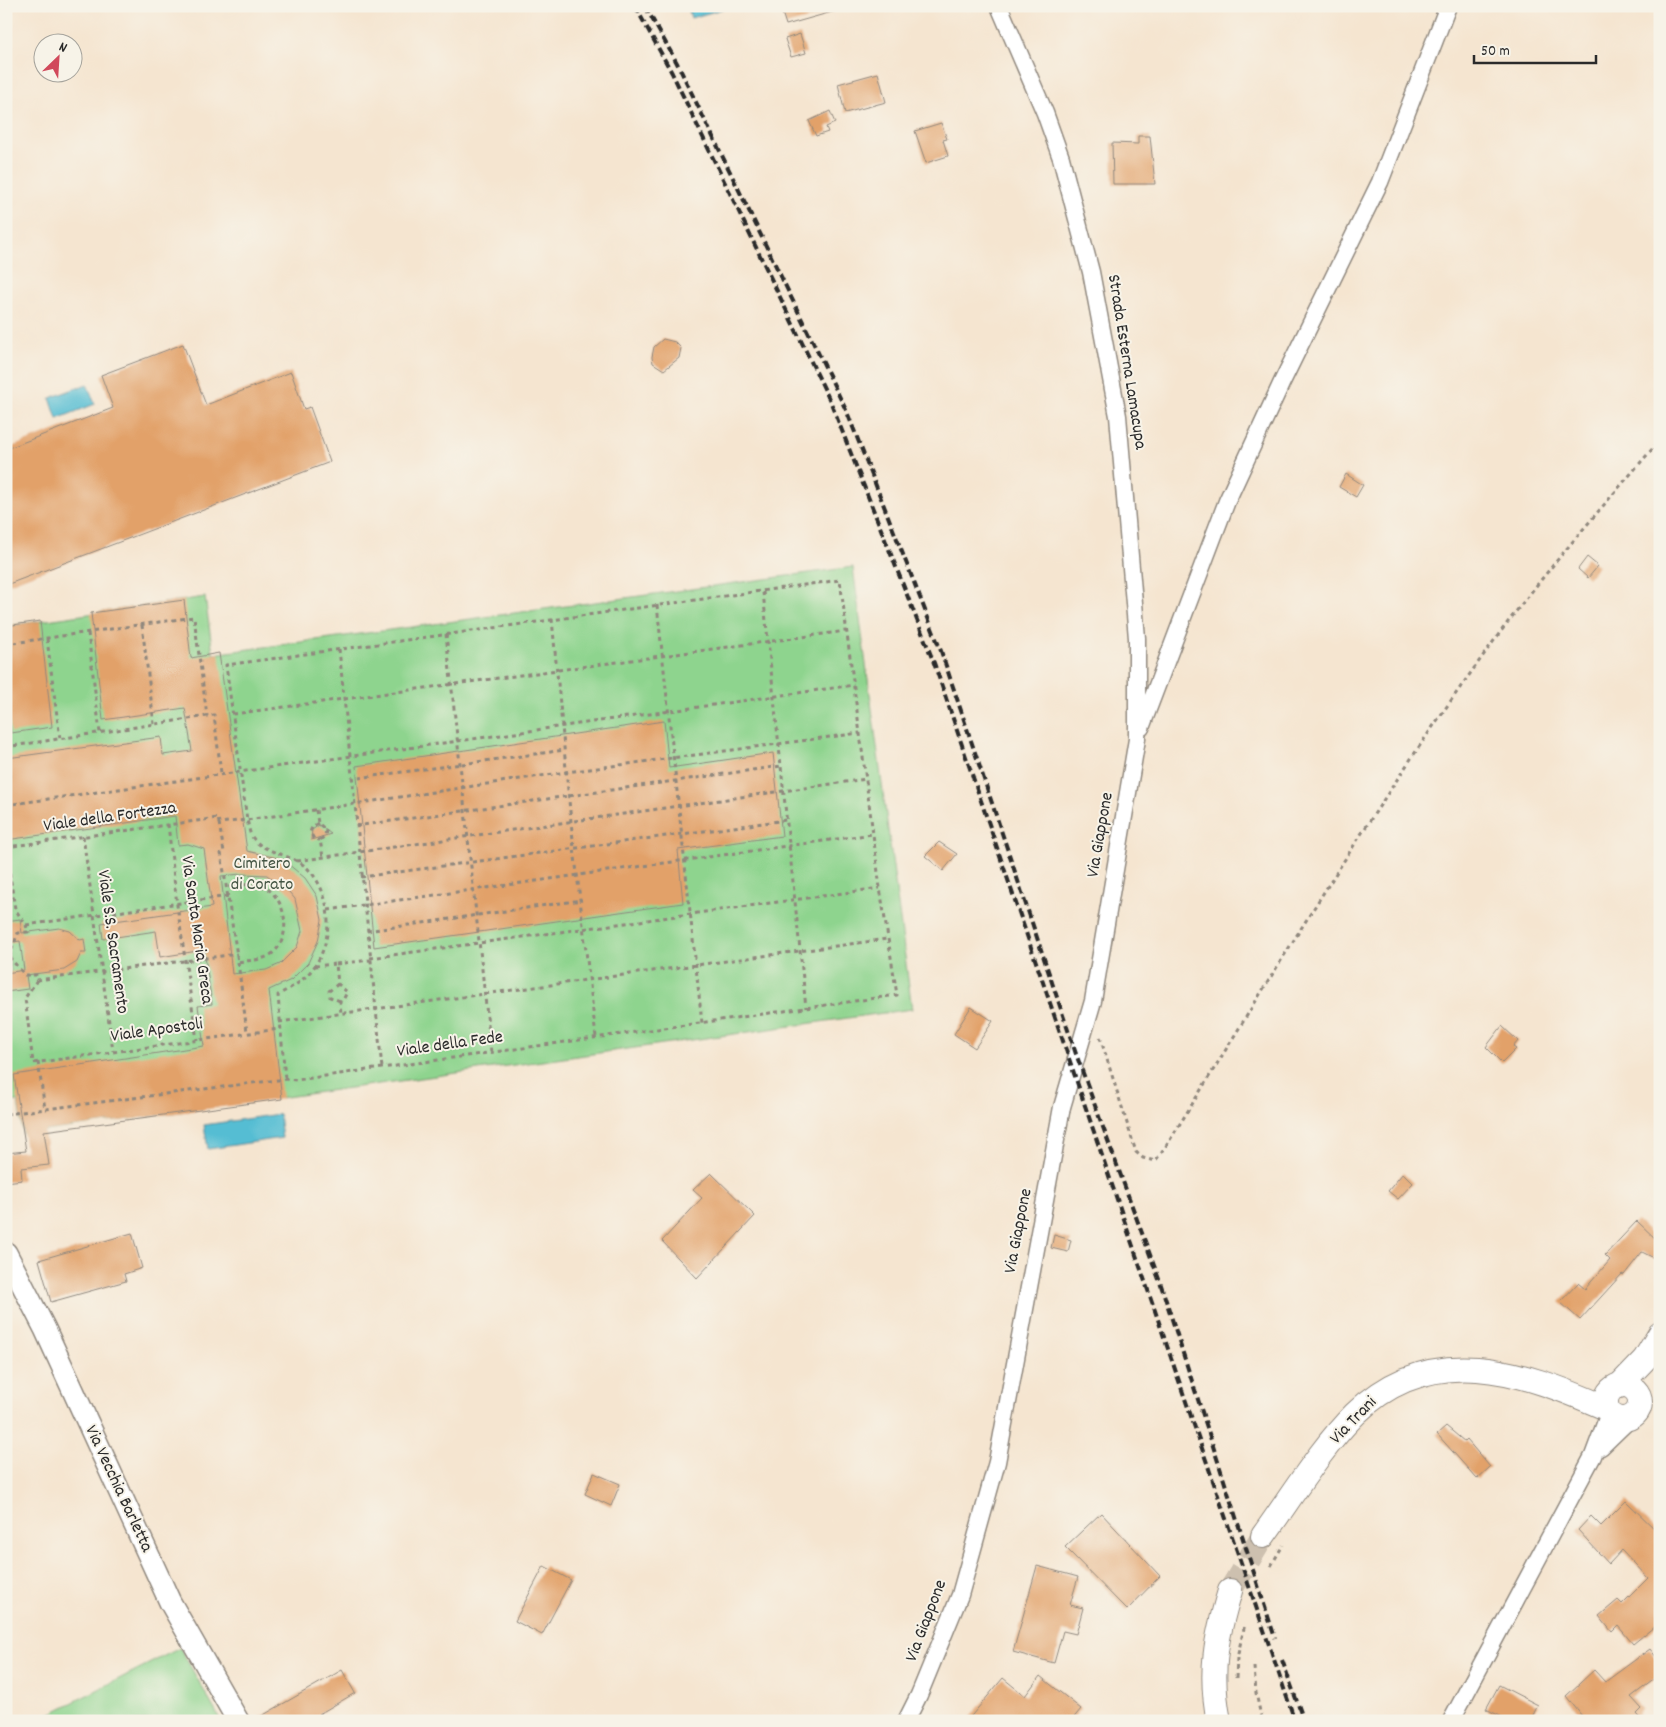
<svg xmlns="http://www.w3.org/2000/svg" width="1666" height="1727" viewBox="0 0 1666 1727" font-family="Dekko,sans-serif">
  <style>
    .green { fill: #8ed48e; stroke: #5c805c }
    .water { fill: #55bdd3; stroke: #40747f }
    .building { fill: #e2a169; fill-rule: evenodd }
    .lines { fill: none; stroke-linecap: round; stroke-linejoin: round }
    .secondary-tunnel { stroke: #cdc0af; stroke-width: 24; stroke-dasharray: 24 12; stroke-linecap: butt }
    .minor-casing { stroke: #90887e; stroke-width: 19 }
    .tertiary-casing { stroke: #90887e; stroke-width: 24 }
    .secondary-casing { stroke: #90887e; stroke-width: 26 }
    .path { stroke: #90887e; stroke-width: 3; stroke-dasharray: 4 4; stroke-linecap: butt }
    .minor { stroke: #fff; stroke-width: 16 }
    .tertiary { stroke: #fff; stroke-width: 21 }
    .secondary { stroke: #fff; stroke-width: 24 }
    .rail { stroke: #2b2b2b; stroke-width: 4; stroke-dasharray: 8 4; stroke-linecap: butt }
    .labels { text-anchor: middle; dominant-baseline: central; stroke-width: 4; stroke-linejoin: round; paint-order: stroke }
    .street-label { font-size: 18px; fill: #2b2b2b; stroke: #f7f3e8 }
    .park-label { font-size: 18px; fill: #454; stroke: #f7f3e8 }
  </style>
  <rect width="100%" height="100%" fill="#f7f3e8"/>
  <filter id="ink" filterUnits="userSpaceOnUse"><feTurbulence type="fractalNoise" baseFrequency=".02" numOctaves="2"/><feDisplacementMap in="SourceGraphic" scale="10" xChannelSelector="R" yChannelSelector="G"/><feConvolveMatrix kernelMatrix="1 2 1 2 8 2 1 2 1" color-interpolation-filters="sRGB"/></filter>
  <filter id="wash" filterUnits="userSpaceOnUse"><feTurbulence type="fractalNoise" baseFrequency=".0096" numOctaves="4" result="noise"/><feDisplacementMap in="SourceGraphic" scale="20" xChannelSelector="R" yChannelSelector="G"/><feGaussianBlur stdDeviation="1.12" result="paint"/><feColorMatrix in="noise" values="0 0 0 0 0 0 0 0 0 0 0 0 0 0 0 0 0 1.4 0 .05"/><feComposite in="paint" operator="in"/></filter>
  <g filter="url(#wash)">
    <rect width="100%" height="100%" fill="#f5e5d0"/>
    <g class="green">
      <path d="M853 567 912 1009 23 1134 18 1101 6 1103V973L11 972 6 943V626L205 597 213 654Z"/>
      <path d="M180 1648 221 1721H36Z"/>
    </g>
    <g class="water">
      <path d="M694 6H722V9L691 18 688 8Z"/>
      <path d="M87 384 95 404 57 419 50 398Z"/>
      <path d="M279 1114 282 1138 208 1149 204 1125Z"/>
    </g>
    <g id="blocks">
      <g class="building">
        <path d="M780 6H839V10L786 25Z"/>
        <path d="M800 34 806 53 791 57 785 39Z"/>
        <path d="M878 73 886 102 845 113 838 84Z"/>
        <path d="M830 111 835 123 826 127 828 132 816 136 809 121Z"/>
        <path d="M941 123 947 139 943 140 948 156 926 163 915 131Z"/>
        <path d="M1138 136H1150L1155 184H1113L1112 143 1138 144Z"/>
        <path d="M663 339 675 342 681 348 679 358 664 370 653 363 652 357 654 347Z"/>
        <path d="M183 344 206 405 291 372 304 409 310 407 330 462 6 585V449L113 408 101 375Z"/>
        <path d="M1346 474 1363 485 1356 497 1339 487Z"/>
        <path d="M1587 557 1598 566 1588 578 1578 569Z"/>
        <path d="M184 600 191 658 219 653 247 851 282 859 305 878 317 896 322 920 318 941 308 963 291 980 269 990 282 1099 44 1131 49 1165 21 1168 22 1180 6 1182V1153L26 1151 14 1075 204 1046 198 1006 212 1004 204 950 160 957 156 931 103 939 101 923 212 907 204 849 188 844 178 845 175 816 6 840V778L10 777 7 758 161 737 163 755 192 751 185 708 103 720 91 613ZM241 874 267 875 289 892 295 899 302 931 297 947 280 964 266 970 232 974 221 876Z"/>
        <path d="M40 621 52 727 11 733 6 697V626Z"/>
        <path d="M664 721 669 768 773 753 782 836 678 850 683 903 374 947 356 766Z"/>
        <path d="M319 825 331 834 311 840 312 830Z"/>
        <path d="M939 842 957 854 943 871 925 856Z"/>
        <path d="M20 919 22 933 59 928 70 931 80 940 84 939 86 953H81L77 962 64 970 26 975 28 989 6 992V973L24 970 20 941 6 943V921Z"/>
        <path d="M971 1007 993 1021 975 1048 954 1034Z"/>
        <path d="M1502 1026 1518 1041 1513 1047 1516 1049 1502 1063 1486 1047Z"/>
        <path d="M711 1173 755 1216 697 1278 662 1241 702 1198 693 1190Z"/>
        <path d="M1403 1173 1413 1183 1398 1199 1388 1191Z"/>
        <path d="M1637 1221 1660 1243V1261L1642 1252 1624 1275 1622 1274 1580 1320 1560 1302 1578 1283 1585 1289 1610 1260 1605 1255Z"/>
        <path d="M132 1233 142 1268 124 1274 126 1281 51 1302 39 1260Z"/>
        <path d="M1054 1235 1071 1240 1068 1252 1051 1248Z"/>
        <path d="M1446 1426 1465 1442 1467 1440 1490 1467 1477 1479 1437 1434Z"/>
        <path d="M594 1473 620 1484 611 1506 585 1494Z"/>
        <path d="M1626 1501 1660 1534V1622L1633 1644 1618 1626 1612 1632 1599 1616 1618 1600 1622 1604 1648 1578 1622 1550 1609 1564 1578 1530 1591 1516 1601 1526Z"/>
        <path d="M1101 1513 1160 1576 1127 1610 1065 1547Z"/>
        <path d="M544 1566 571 1580 542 1635 515 1621Z"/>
        <path d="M1037 1566 1078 1577 1070 1605 1083 1608 1076 1634 1063 1631 1054 1663 1013 1652Z"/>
        <path d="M1650 1649 1660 1662V1675L1631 1697 1642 1709 1637 1714 1643 1721H1586L1566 1696 1594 1670 1605 1682Z"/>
        <path d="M342 1670 355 1693 319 1714 331 1721H253Z"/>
        <path d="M1040 1676 1081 1709 1071 1721H967L1003 1678 1025 1696Z"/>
        <path d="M1499 1685 1538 1705 1530 1721H1510L1486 1709Z"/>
      </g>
    </g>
  </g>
  <g filter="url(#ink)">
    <use href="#blocks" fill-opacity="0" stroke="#90887e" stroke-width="1"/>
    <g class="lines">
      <path class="secondary-tunnel" d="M1230 1591 1263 1536"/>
      <defs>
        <g id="minor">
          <path d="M1141 728 1227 501 1282 382 1380 182 1448 6"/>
          <path d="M1601 1447 1630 1419"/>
          <path d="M906 1721 919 1695 960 1595 997 1462 1062 1107 1093 1001 1137 739V638L1118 416 1091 272 1061 158 1045 113 999 6"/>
          <path d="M1451 1721 1593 1456 1609 1413"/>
        </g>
        <path id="tertiary" d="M6 1253 45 1329 170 1602 238 1721"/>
        <g id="secondary">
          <circle cx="1623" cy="1402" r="17"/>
          <path d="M1619 1386 1645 1359 1660 1334"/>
          <path d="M1263 1536C1292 1496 1321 1448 1355 1414 1431 1339 1522 1371 1606 1408"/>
          <path d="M1219 1721C1209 1673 1216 1637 1230 1591"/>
        </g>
      </defs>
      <use href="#minor" class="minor-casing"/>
      <use href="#tertiary" class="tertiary-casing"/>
      <use href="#secondary" class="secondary-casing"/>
      <g class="path">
        <path d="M763 592 806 1008"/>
        <path d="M657 605 702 1023"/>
        <path d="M552 619 571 822 596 1037"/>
        <path d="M142 625 154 724"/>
        <path d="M88 633 100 733"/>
        <path d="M446 634 491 1053"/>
        <path d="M47 639 60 739"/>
        <path d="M6 644 194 617 207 716"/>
        <path d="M339 649 382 1068"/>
        <path d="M233 714 846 631"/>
        <path d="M6 747 214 715 221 773"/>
        <path d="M351 779 565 750"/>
        <path d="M6 805 854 685"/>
        <path d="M316 810 318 823 326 830 325 836 320 840 323 857"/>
        <path d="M219 823 224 852 221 853 238 962C249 960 265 961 274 952 292 935 286 900 266 888 254 882 241 885 228 887"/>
        <path d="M318 823 312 827 310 832 314 839 320 840"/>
        <path d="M168 824 177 905 197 1040"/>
        <path d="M356 826 781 766"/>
        <path d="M83 836 113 1051"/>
        <path d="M6 847 218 818 219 823 247 820 567 772 860 733"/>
        <path d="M6 849 15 909 26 925"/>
        <path d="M297 861 866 779"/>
        <path d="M361 877 786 820"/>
        <path d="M328 910 873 834"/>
        <path d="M26 925 229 896"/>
        <path d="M367 931 582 900"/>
        <path d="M9 957 18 933 28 932 26 925"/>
        <path d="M9 957 25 975H36L37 980"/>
        <path d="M370 958 880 888"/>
        <path d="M238 962 247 1032"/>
        <path d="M336 964 370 960"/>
        <path d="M315 966 336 964 338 984 347 992 343 1000 340 1001 341 1014"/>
        <path d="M37 980 25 998 33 1063 279 1029"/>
        <path d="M37 980 237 954"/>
        <path d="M338 984 329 991 330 997 340 1001"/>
        <path d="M279 1022 887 939"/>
        <path d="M1100 1037 1136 1152 1143 1158 1155 1161 1163 1151C1271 978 1375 802 1496 638 1547 569 1604 505 1660 440"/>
        <path d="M38 1062 45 1109"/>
        <path d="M6 1114 285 1079 297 1080 897 995 880 888 840 580 226 665 247 820C249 826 249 834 253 838 264 854 295 854 309 870 336 899 334 952 304 978 297 985 286 990 278 995L285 1079"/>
        <path d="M1271 1566 1283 1545"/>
        <path d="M1254 1667 1256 1693 1262 1721"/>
        <path d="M1236 1678 1237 1658 1245 1624"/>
      </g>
      <use href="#minor" class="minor"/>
      <use href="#tertiary" class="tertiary"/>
      <use href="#secondary" class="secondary"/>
      <g class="rail">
        <path d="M635 6 672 73 831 403 934 663 1295 1721"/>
        <path d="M645 6 677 63 847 412 941 651 1076 1054 1160 1282 1275 1638"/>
        <path d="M1282 1660 1304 1721"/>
      </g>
    </g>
  </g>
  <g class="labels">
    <g class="street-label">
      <text transform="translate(1126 362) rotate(81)">Strada Esterna Lamacupa</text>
      <text transform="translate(110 818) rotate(-8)">Viale della Fortezza</text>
      <text transform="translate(1101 835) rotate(-80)">Via Giappone</text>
      <text transform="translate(196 930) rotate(82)">Via Santa Maria Greca</text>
      <text transform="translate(112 942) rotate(82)">Viale S.S. Sacramento</text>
      <text transform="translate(157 1031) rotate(-8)">Viale Apostoli</text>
      <text transform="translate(450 1045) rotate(-8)">Viale della Fede</text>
      <text transform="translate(1019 1231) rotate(-79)">Via Giappone</text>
      <text transform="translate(1354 1421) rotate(-46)">Via Trani</text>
      <text transform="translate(118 1489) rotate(65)">Via Vecchia Barletta</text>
      <text transform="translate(927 1621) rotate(-69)">Via Giappone</text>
    </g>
    <g class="park-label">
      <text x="262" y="864">Cimitero<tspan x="262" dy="21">di Corato</tspan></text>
    </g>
  </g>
  <rect width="1666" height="1727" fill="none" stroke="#f7f3e8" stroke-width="25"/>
  <g transform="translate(58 58) rotate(25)"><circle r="24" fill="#f7f3e8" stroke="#a5a39c"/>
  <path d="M0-4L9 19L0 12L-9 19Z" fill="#d1495b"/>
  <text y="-8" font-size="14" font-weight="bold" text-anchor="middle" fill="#2b2b2b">N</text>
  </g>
  <path d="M1474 55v8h122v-8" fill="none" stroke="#2b2b2b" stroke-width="2.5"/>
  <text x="1481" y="55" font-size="15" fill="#2b2b2b" stroke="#f7f3e8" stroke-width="4" paint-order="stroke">50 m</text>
</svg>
